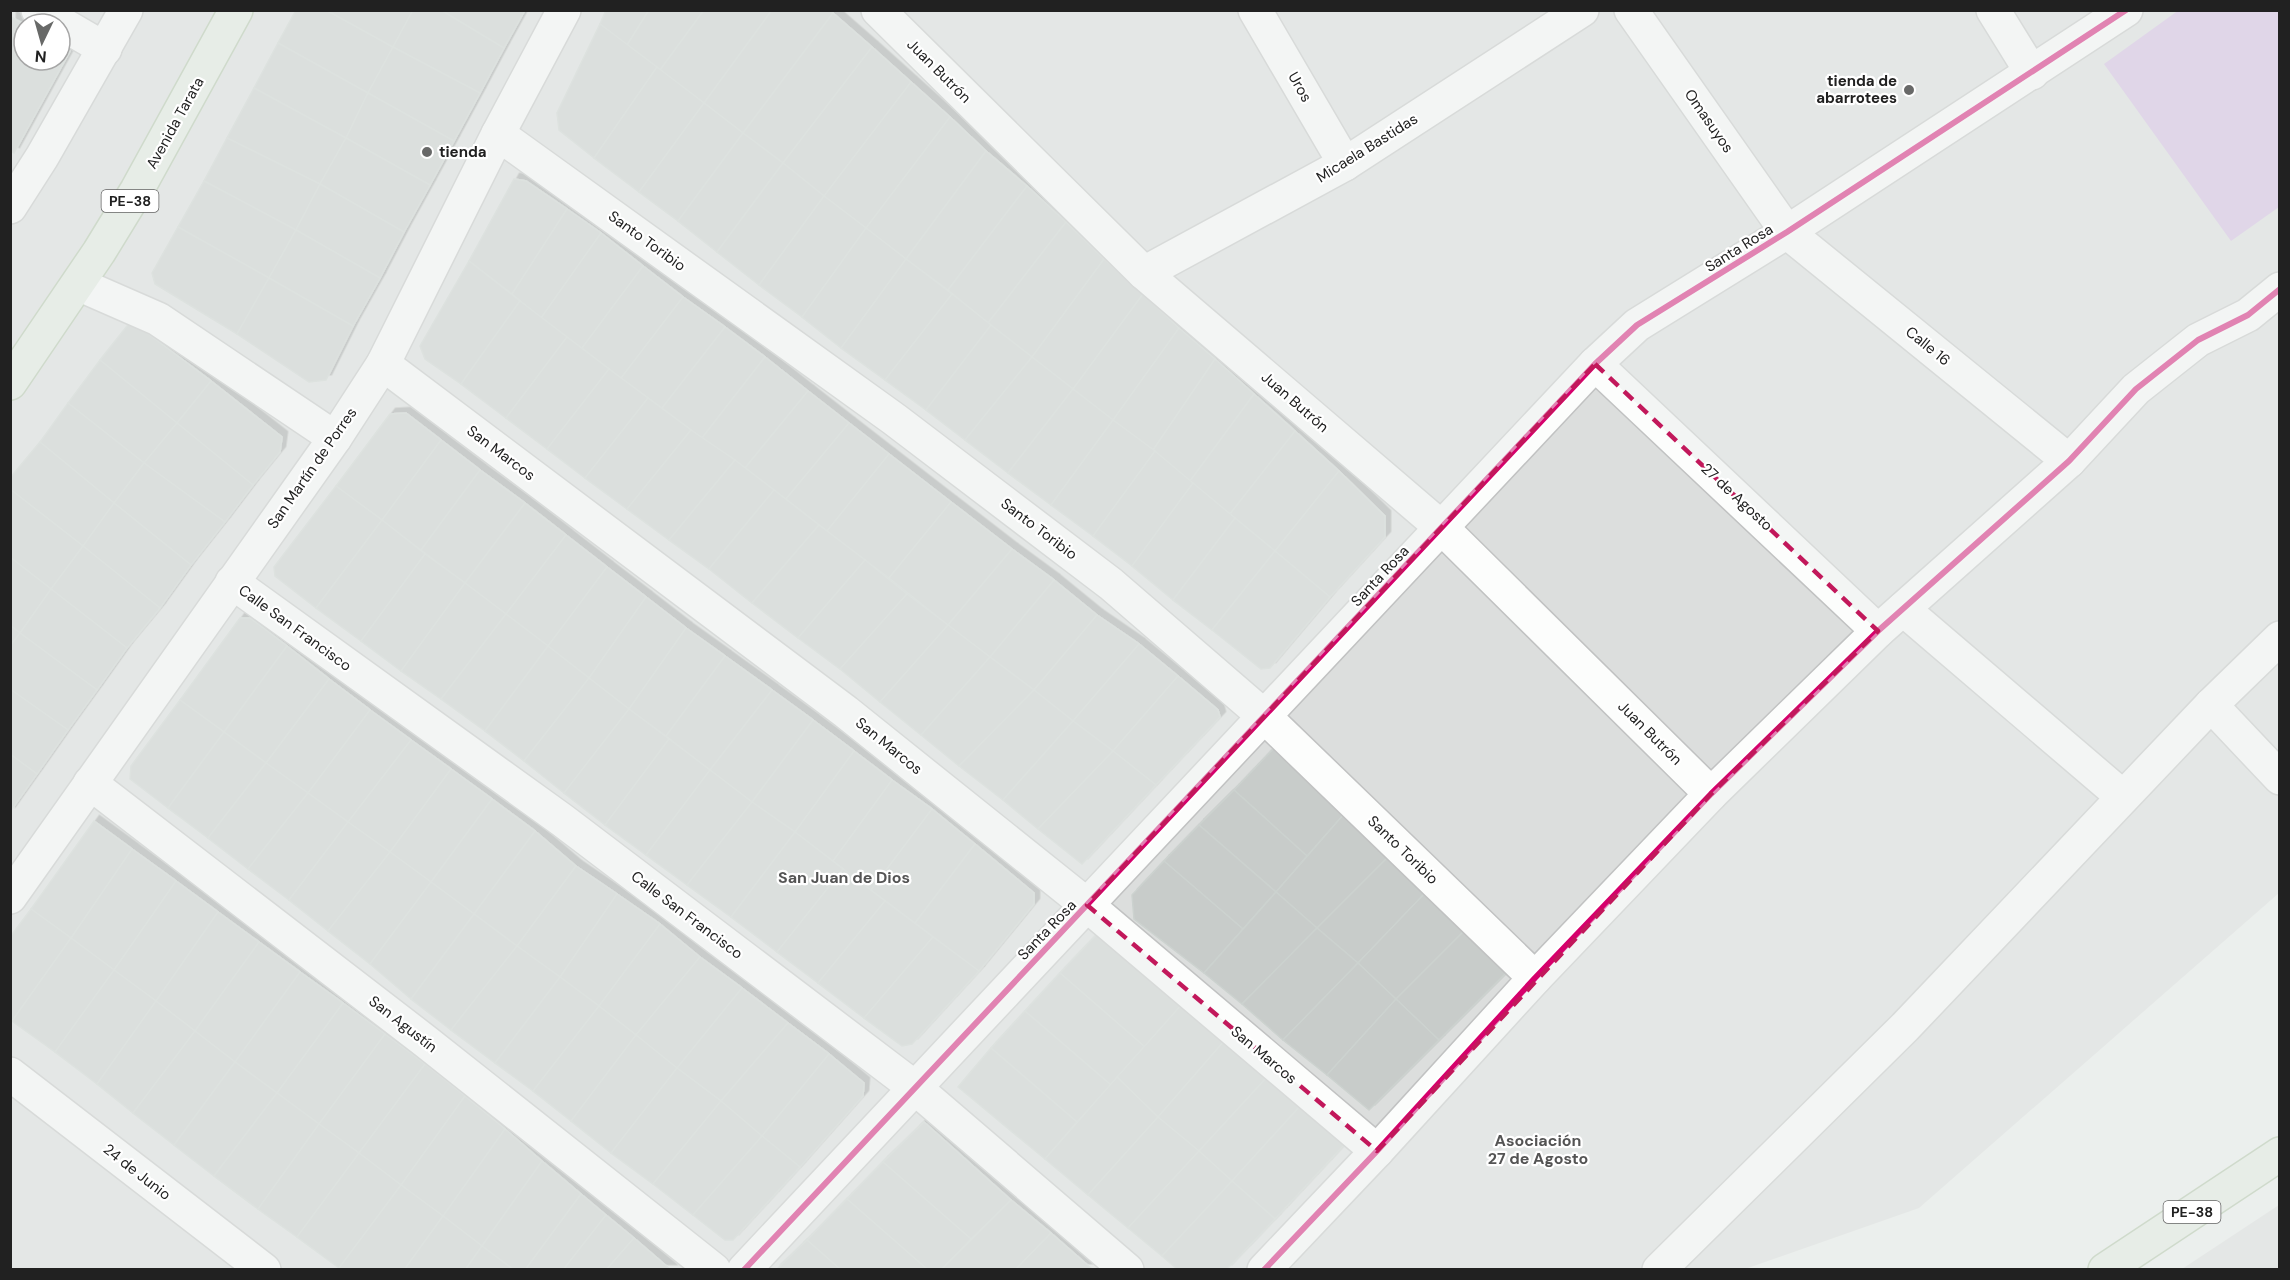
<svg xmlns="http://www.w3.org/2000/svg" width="2290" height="1280" viewBox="0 0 2290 1280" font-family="'DM Sans',sans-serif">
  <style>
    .residential { fill: #dcdedd; fill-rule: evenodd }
    .pitch { fill: #d2b9e3 }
    .building { fill: #c8ccca; stroke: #ccd2cf; stroke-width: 1.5; filter: url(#shadow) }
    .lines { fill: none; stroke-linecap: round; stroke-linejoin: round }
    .minor-casing { stroke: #c1c2c2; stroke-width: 36 }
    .highway-casing { stroke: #adc2a3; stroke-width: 36 }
    .minor { stroke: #fcfdfc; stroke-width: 33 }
    .highway { stroke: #e2eae1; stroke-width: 33 }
    .cycleway-casing { stroke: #fff; stroke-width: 10 }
    .cycleway { stroke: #d6006c; stroke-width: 6 }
    .marked { fill: none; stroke: #c2185b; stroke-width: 4.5; stroke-dasharray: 12 8; stroke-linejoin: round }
    .poi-dot { fill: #686968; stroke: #fff; stroke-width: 2 }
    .labels { text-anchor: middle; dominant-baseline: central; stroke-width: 4.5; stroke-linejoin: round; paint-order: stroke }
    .shield { fill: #fff; stroke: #646464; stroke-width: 1.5 }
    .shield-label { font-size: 14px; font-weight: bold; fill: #212121 }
    .street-label { font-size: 15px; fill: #212121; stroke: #fff }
    .poi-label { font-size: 15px; font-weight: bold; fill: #212121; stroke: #fff; text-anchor: end }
    .neighbourhood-label { font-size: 16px; font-weight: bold; fill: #545454; stroke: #fff }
  </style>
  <defs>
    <filter id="shadow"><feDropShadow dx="5.5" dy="-5.5" stdDeviation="0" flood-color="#0004"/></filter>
  </defs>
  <rect width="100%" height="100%" fill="#ebefed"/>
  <g class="residential">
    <path d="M10 11H2279V893L1919 1208 1745 1269H11ZM24 24H60V60H24Z"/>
    <path d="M2279 1205V1269H2182Z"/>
  </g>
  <path class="pitch" d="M2179 10 2279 11V207L2231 241 2104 64Z"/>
  <g class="building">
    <path d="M296 10H326L393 47 368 93 278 43Z"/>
    <path d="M326 10H413L393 47Z"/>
    <path d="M413 10H441L504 48 480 93 393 47Z"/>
    <path d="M441 10H525L504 48Z"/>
    <path d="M606 10H649L627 45 600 24Z"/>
    <path d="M649 10H704L660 70 627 45Z"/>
    <path d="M704 10H772L704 103 660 70Z"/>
    <path d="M772 10H831L833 13 743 133 704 103Z"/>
    <path d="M833 13 872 47 783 163 743 133Z"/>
    <path d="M11 17 24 24V60H60V45L70 51 14 153 10 151Z"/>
    <path d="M600 24 657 67 594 158 559 130 557 113Z"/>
    <path d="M278 43 368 93 346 138 254 88Z"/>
    <path d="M393 47 480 93 454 141 368 93Z"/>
    <path d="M872 47 911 82 824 196 783 163Z"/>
    <path d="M657 67 704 103 639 192 594 158Z"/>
    <path d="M911 82 950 117 866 228 824 196Z"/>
    <path d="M254 88 346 138 320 184 227 138Z"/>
    <path d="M368 93 454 141 430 185 346 138Z"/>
    <path d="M704 103 743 133 678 221 639 192Z"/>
    <path d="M950 117 986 151 906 259 866 228Z"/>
    <path d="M743 133 783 163 717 252 678 221Z"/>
    <path d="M227 138 320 184 296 230 204 181Z"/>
    <path d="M346 138 430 185 404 232 320 184Z"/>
    <path d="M986 151 1027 186 948 290 906 259Z"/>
    <path d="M783 163 824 196 759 285 717 252Z"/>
    <path d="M514 179 526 181 567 209 512 294 469 261Z"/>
    <path d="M204 181 296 230 269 278 178 227Z"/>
    <path d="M320 184 404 232 380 278 296 230Z"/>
    <path d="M1027 186 1066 222 988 323 948 290Z"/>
    <path d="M824 196 866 228 802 317 759 285Z"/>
    <path d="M567 209 601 233 541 318 512 294Z"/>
    <path d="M1066 222 1104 259 1032 357 988 323Z"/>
    <path d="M178 227 269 278 237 334 155 284 152 273Z"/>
    <path d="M866 228 906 259 841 348 802 317Z"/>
    <path d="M296 230 380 278 353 326 269 278Z"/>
    <path d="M601 233 643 266 582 348 541 318Z"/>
    <path d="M906 259 952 294 885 380 841 348Z"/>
    <path d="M1104 259 1143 294 1073 389 1032 357Z"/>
    <path d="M469 261 520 301 461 384 425 359 420 346Z"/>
    <path d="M643 266 683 297 621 378 582 348Z"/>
    <path d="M269 278 353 326 326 380 309 382 237 334Z"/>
    <path d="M952 294 991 325 926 410 885 380Z"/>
    <path d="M1143 294 1179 328 1113 420 1073 389Z"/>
    <path d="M683 297 725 327 662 408 621 378Z"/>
    <path d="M520 301 567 337 506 418 461 384Z"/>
    <path d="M131 321 211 381 177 423 100 360Z"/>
    <path d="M991 325 1032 357 965 440 926 410Z"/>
    <path d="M725 327 765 357 702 438 662 408Z"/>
    <path d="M1179 328 1215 359 1153 450 1113 420Z"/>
    <path d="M567 337 609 369 547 449 506 418Z"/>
    <path d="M765 357 808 391 745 468 702 438Z"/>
    <path d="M1032 357 1073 389 1008 473 965 440Z"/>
    <path d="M1215 359 1254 394 1190 481 1153 450Z"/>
    <path d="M100 360 177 423 144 463 68 403Z"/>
    <path d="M609 369 648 398 585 478 547 449Z"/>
    <path d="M211 381 282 437 280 452 253 485 177 423Z"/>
    <path d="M1073 389 1113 420 1051 505 1008 473Z"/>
    <path d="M808 391 849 423 786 499 745 468Z"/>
    <path d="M1254 394 1295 431 1230 514 1190 481Z"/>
    <path d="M648 398 691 430 627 509 585 478Z"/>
    <path d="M68 403 144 463 114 503 40 442Z"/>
    <path d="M406 413 441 440 382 520 336 486 390 414Z"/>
    <path d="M1113 420 1155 451 1093 536 1051 505Z"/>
    <path d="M177 423 253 485 225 522 144 463Z"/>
    <path d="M849 423 889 454 827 531 786 499Z"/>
    <path d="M691 430 735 460 669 540 627 509Z"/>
    <path d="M1295 431 1339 471 1275 551 1230 514Z"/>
    <path d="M441 440 480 470 421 550 382 520Z"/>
    <path d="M40 442 114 503 83 546 10 489V478Z"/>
    <path d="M1155 451 1193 483 1132 566 1093 536Z"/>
    <path d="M889 454 951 502 889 578 827 531Z"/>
    <path d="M735 460 774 490 709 569 669 540Z"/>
    <path d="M144 463 225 522 191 565 114 503Z"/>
    <path d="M480 470 525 503 465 583 421 550Z"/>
    <path d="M1339 471 1385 516V537L1330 597 1275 551Z"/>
    <path d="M1193 483 1235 518 1173 600 1132 566Z"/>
    <path d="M336 486 382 520 316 608 275 576 274 567Z"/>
    <path d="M10 489 83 546 51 589 10 557Z"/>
    <path d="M774 490 819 525 752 603 709 569Z"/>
    <path d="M951 502 1012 549 948 625 889 578Z"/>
    <path d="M114 503 191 565 160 608 83 546Z"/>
    <path d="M525 503 566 535 506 614 465 583Z"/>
    <path d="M1235 518 1275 551 1212 630 1173 600Z"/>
    <path d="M382 520 425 554 361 641 316 608Z"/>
    <path d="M819 525 865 560 798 638 752 603Z"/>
    <path d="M566 535 607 567 548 646 506 614Z"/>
    <path d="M83 546 160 608 127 648 51 589Z"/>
    <path d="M1012 549 1054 580 990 657 948 625Z"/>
    <path d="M1275 551 1330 597 1270 668 1261 669 1212 630Z"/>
    <path d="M425 554 465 583 401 671 361 641Z"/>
    <path d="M10 557 51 589 20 633 10 625Z"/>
    <path d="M865 560 907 594 840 669 798 638Z"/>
    <path d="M607 567 646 597 589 678 548 646Z"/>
    <path d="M1054 580 1097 615 1034 690 990 657Z"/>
    <path d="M465 583 506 614 441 699 401 671Z"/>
    <path d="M51 589 127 648 97 690 20 633Z"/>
    <path d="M907 594 948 625 880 702 840 669Z"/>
    <path d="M646 597 686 628 629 709 589 678Z"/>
    <path d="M506 614 548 646 485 731 441 699Z"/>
    <path d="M1097 615 1139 644 1073 721 1034 690Z"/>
    <path d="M240 618H250L287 646 224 732 180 700Z"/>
    <path d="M10 625 20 633 10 646Z"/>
    <path d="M948 625 990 657 921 735 880 702Z"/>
    <path d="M686 628 725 656 666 736 629 709Z"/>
    <path d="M20 633 97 690 68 730 10 689V646Z"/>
    <path d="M1139 644 1178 676 1113 751 1073 721Z"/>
    <path d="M287 646 329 679 266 763 224 732Z"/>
    <path d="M548 646 589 678 524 761 485 731Z"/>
    <path d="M725 656 772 690 710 770 666 736Z"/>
    <path d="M990 657 1034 690 959 766 921 735Z"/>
    <path d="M1178 676 1218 710 1220 717 1156 785 1113 751Z"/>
    <path d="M589 678 629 709 564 793 524 761Z"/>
    <path d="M329 679 370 710 308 793 266 763Z"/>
    <path d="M10 689 68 730 37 774 10 754Z"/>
    <path d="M772 690 813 720 752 802 710 770Z"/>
    <path d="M1034 690 1073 721 1003 800 959 766Z"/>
    <path d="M180 700 224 732 168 808 130 779 131 766Z"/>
    <path d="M629 709 669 739 605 825 564 793Z"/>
    <path d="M370 710 411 740 348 822 308 793Z"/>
    <path d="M813 720 854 751 795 832 752 802Z"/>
    <path d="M1073 721 1113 751 1038 829 1003 800Z"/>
    <path d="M224 732 266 763 208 838 168 808Z"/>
    <path d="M669 739 710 770 646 855 605 825Z"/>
    <path d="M411 740 451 769 390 852 348 822Z"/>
    <path d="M1275 747 1344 814 1307 856 1234 790Z"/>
    <path d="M854 751 892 780 833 861 795 832Z"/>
    <path d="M1113 751 1156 785 1082 864 1038 829Z"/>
    <path d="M10 754 37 774 10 812Z"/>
    <path d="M266 763 308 793 248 869 208 838Z"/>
    <path d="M451 769 492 799 431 882 390 852Z"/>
    <path d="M710 770 752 802 687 885 646 855Z"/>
    <path d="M892 780 932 809 871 890 833 861Z"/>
    <path d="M1234 790 1307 856 1276 892 1199 825Z"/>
    <path d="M308 793 348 822 289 900 248 869Z"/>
    <path d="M492 799 535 831 474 914 431 882Z"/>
    <path d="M752 802 795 832 731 917 687 885Z"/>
    <path d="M932 809 975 844 915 923 871 890Z"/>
    <path d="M1344 814 1388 857 1317 928 1276 892Z"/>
    <path d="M94 821 132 849 71 938 31 909Z"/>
    <path d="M348 822 390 852 328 931 289 900Z"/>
    <path d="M1199 825 1276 892 1243 929 1164 861Z"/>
    <path d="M535 831 576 866 517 946 474 914Z"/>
    <path d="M795 832 843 869 777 952 731 917Z"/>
    <path d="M975 844 1034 893V904L979 971 915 923Z"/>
    <path d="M132 849 176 881 114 970 71 938Z"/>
    <path d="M390 852 431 882 370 964 328 931Z"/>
    <path d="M1388 857 1425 893 1358 963 1317 928Z"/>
    <path d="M1164 861 1243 929 1204 973 1134 919 1132 895Z"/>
    <path d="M576 866 617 894 560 977 517 946Z"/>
    <path d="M843 869 885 901 818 983 777 952Z"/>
    <path d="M176 881 218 912 156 1001 114 970Z"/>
    <path d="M431 882 474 914 411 999 370 964Z"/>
    <path d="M1276 892 1317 928 1242 1004 1204 973Z"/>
    <path d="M1425 893 1464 931 1396 999 1358 963Z"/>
    <path d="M617 894 660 924 599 1006 560 977Z"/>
    <path d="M885 901 933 937 864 1018 818 983Z"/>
    <path d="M31 909 71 938 12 1021 10 1020V937Z"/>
    <path d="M218 912 259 942 195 1031 156 1001Z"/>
    <path d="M474 914 517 946 451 1030 411 999Z"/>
    <path d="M660 924 700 957 636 1035 599 1006Z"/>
    <path d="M1317 928 1358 963 1283 1040 1242 1004Z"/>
    <path d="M1100 931 1183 1003 1145 1047 1060 973Z"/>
    <path d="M1464 931 1507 972 1439 1040 1396 999Z"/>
    <path d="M933 937 979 971 912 1044 902 1046 864 1018Z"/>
    <path d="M71 938 114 970 55 1052 12 1021Z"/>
    <path d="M259 942 300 972 235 1062 195 1031Z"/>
    <path d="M517 946 560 977 495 1063 451 1030Z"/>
    <path d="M700 957 742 988 677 1068 636 1035Z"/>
    <path d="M1358 963 1396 999 1327 1075 1283 1040Z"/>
    <path d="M114 970 156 1001 97 1084 55 1052Z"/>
    <path d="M300 972 343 1003 277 1093 235 1062Z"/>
    <path d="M1060 973 1145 1047 1111 1085 1025 1011Z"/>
    <path d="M560 977 599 1006 533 1091 495 1063Z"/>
    <path d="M742 988 788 1023 721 1101 677 1068Z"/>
    <path d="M1396 999 1439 1040 1369 1110 1327 1075Z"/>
    <path d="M156 1001 195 1031 133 1113 97 1084Z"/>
    <path d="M343 1003 385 1034 319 1124 277 1093Z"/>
    <path d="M1183 1003 1225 1040 1158 1117 1117 1077Z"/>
    <path d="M599 1006 636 1035 571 1121 533 1091Z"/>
    <path d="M1025 1011 1111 1085 1077 1122 991 1048Z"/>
    <path d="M788 1023 829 1054 762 1136 721 1101Z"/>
    <path d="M195 1031 235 1062 174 1145 133 1113Z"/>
    <path d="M385 1034 425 1064 359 1153 319 1124Z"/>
    <path d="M636 1035 677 1068 611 1153 571 1121Z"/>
    <path d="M1225 1040 1268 1076 1199 1151 1158 1117Z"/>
    <path d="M991 1048 1077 1122 1045 1159 958 1087Z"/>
    <path d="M829 1054 864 1083 863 1096 800 1167 762 1136Z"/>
    <path d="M235 1062 277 1093 214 1176 174 1145Z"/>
    <path d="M425 1064 465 1096 401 1185 359 1153Z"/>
    <path d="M677 1068 721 1101 653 1184 611 1153Z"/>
    <path d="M1268 1076 1301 1105 1232 1181 1199 1151Z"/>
    <path d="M1117 1077 1158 1117 1088 1195 1045 1159Z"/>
    <path d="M277 1093 319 1124 258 1209 214 1176Z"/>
    <path d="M465 1096 505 1129 443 1216 401 1185Z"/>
    <path d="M721 1101 762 1136 693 1215 653 1184Z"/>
    <path d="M1301 1105 1345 1144 1275 1219 1232 1181Z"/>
    <path d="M1158 1117 1199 1151 1128 1228 1088 1195Z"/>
    <path d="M924 1122 1011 1200 971 1239 883 1162Z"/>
    <path d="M319 1124 359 1153 297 1237 258 1209Z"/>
    <path d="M505 1129 542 1161 482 1246 443 1216Z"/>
    <path d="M762 1136 800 1167 733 1240H725L693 1215Z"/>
    <path d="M1199 1151 1232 1181 1162 1256 1128 1228Z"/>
    <path d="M359 1153 401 1185 339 1268 297 1237Z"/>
    <path d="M542 1161 581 1194 525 1270H514L482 1246Z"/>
    <path d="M883 1162 971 1239 941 1270H928L847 1199Z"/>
    <path d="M1232 1181 1275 1219 1226 1270H1178L1162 1256Z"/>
    <path d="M401 1185 443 1216 404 1270H340L339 1268Z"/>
    <path d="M581 1194 606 1215 563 1270H525Z"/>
    <path d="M847 1199 928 1270H841L807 1240Z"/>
    <path d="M1011 1200 1051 1233 1015 1270H941Z"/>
    <path d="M606 1215 634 1238 606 1270H563Z"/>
    <path d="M443 1216 482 1246 465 1270H404Z"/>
    <path d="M1051 1233 1092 1269 1015 1270Z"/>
    <path d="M634 1238 671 1270H606Z"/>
    <path d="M807 1240 841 1270H776Z"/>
    <path d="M482 1246 514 1270H465Z"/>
  </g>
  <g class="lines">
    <defs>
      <g id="minor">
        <path d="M38 10 105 49"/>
        <path d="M878 10 1144 273 1442 528 1711 794"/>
        <path d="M1255 10 1345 164"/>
        <path d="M1631 10 1787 232 2069 461"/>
        <path d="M1993 10 2032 73"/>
        <path d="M498 134 894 419 1111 584 1265 717 1535 978"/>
        <path d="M10 207 42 157 126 10"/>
        <path d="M1144 273 1345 164 1582 10"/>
        <path d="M78 284 158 319 335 438"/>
        <path d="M383 364 846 712 1087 905 1377 1151"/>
        <path d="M1595 364 1878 631"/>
        <path d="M232 582 562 820 914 1087 1127 1270"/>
        <path d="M1903 609 2123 797"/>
        <path d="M2211 705 2280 778"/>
        <path d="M90 783 425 1041 714 1270"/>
        <path d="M10 897 335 438 383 364 498 134 564 10"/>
        <path d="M10 1074 264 1270"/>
        <path d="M744 1270 1595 364 1637 325 1787 232 2126 10"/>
        <path d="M1264 1270 1377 1151 1535 978 1711 794 1878 631 2069 461 2136 389 2198 340 2248 315 2280 289"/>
        <path d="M1659 1270 1905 1027 2211 705 2280 638"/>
      </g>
      <g id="highway">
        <path d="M10 383 99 252 137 190 236 10"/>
        <path d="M2105 1270 2280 1154"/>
      </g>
    </defs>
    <use href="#minor" class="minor-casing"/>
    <use href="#highway" class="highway-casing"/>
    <use href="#minor" class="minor"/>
    <use href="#highway" class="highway"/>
    <defs>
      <g id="cycleway">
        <path d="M744 1270 1595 364 1637 325 1787 232 2126 10"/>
        <path d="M1264 1270 1377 1151 1535 978 1711 794 1878 631 2069 461 2136 389 2198 340 2248 315 2280 289"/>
      </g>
    </defs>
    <use href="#cycleway" class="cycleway-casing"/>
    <use href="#cycleway" class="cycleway"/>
  </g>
  <path d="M0 0H2290V1280H0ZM1595 364 1878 631 1711 794 1377 1151 1087 905Z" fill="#ebefed" fill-opacity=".55" fill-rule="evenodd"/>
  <path class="marked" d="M1595 364 1878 631 1711 794 1377 1151 1087 905Z"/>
  <g class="poi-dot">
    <circle cx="1909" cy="90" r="6"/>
    <circle cx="427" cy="152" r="6"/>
  </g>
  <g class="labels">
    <g class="shield">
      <rect x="101.5" y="190" width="57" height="22" rx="4.5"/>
      <rect x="2163.5" y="1201" width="57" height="22" rx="4.5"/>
    </g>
    <g class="shield-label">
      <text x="130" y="201">PE-38</text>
      <text x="2192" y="1212">PE-38</text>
    </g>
    <g class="street-label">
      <text transform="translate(939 71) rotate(45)">Juan Butrón</text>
      <text transform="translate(1300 87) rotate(60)">Uros</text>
      <text transform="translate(1709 121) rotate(55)">Omasuyos</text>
      <text transform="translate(175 123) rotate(-61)">Avenida Tarata</text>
      <text transform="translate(1367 148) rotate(-32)">Micaela Bastidas</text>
      <text transform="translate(647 241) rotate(36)">Santo Toribio</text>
      <text transform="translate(1739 248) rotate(-32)">Santa Rosa</text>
      <text transform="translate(1928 346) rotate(39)">Calle 16</text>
      <text transform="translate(1295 402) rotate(41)">Juan Butrón</text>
      <text transform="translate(501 453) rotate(37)">San Marcos</text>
      <text transform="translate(312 468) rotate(-55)">San Martín de Porres</text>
      <text transform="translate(1737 497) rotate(43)">27 de Agosto</text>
      <text transform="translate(1039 529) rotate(37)">Santo Toribio</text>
      <text transform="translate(1380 576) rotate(-47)">Santa Rosa</text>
      <text transform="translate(295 628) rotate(36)">Calle San Francisco</text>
      <text transform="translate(1650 733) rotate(45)">Juan Butrón</text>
      <text transform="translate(889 746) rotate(39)">San Marcos</text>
      <text transform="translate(1403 850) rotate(44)">Santo Toribio</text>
      <text transform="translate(687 915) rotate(37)">Calle San Francisco</text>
      <text transform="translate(1047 930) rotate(-46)">Santa Rosa</text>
      <text transform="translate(403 1024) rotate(38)">San Agustín</text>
      <text transform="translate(1264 1055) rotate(40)">San Marcos</text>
      <text transform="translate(137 1172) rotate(38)">24 de Junio</text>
    </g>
    <g class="poi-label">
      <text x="1897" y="81">tienda de<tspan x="1897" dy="17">abarrotees</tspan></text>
      <text x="439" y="152" text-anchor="start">tienda</text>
    </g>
    <g class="neighbourhood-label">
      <text x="844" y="877">San Juan de Dios</text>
      <text x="1538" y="1140">Asociación<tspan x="1538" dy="18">27 de Agosto</tspan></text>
    </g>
  </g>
  <rect width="2290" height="1280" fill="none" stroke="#212121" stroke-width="24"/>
  <g transform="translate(42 42) rotate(185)"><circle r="28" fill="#ffffff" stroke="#a6a6a6" stroke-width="1.5"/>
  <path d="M0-4.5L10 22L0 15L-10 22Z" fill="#686968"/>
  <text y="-9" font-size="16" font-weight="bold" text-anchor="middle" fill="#212121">N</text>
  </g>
</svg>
